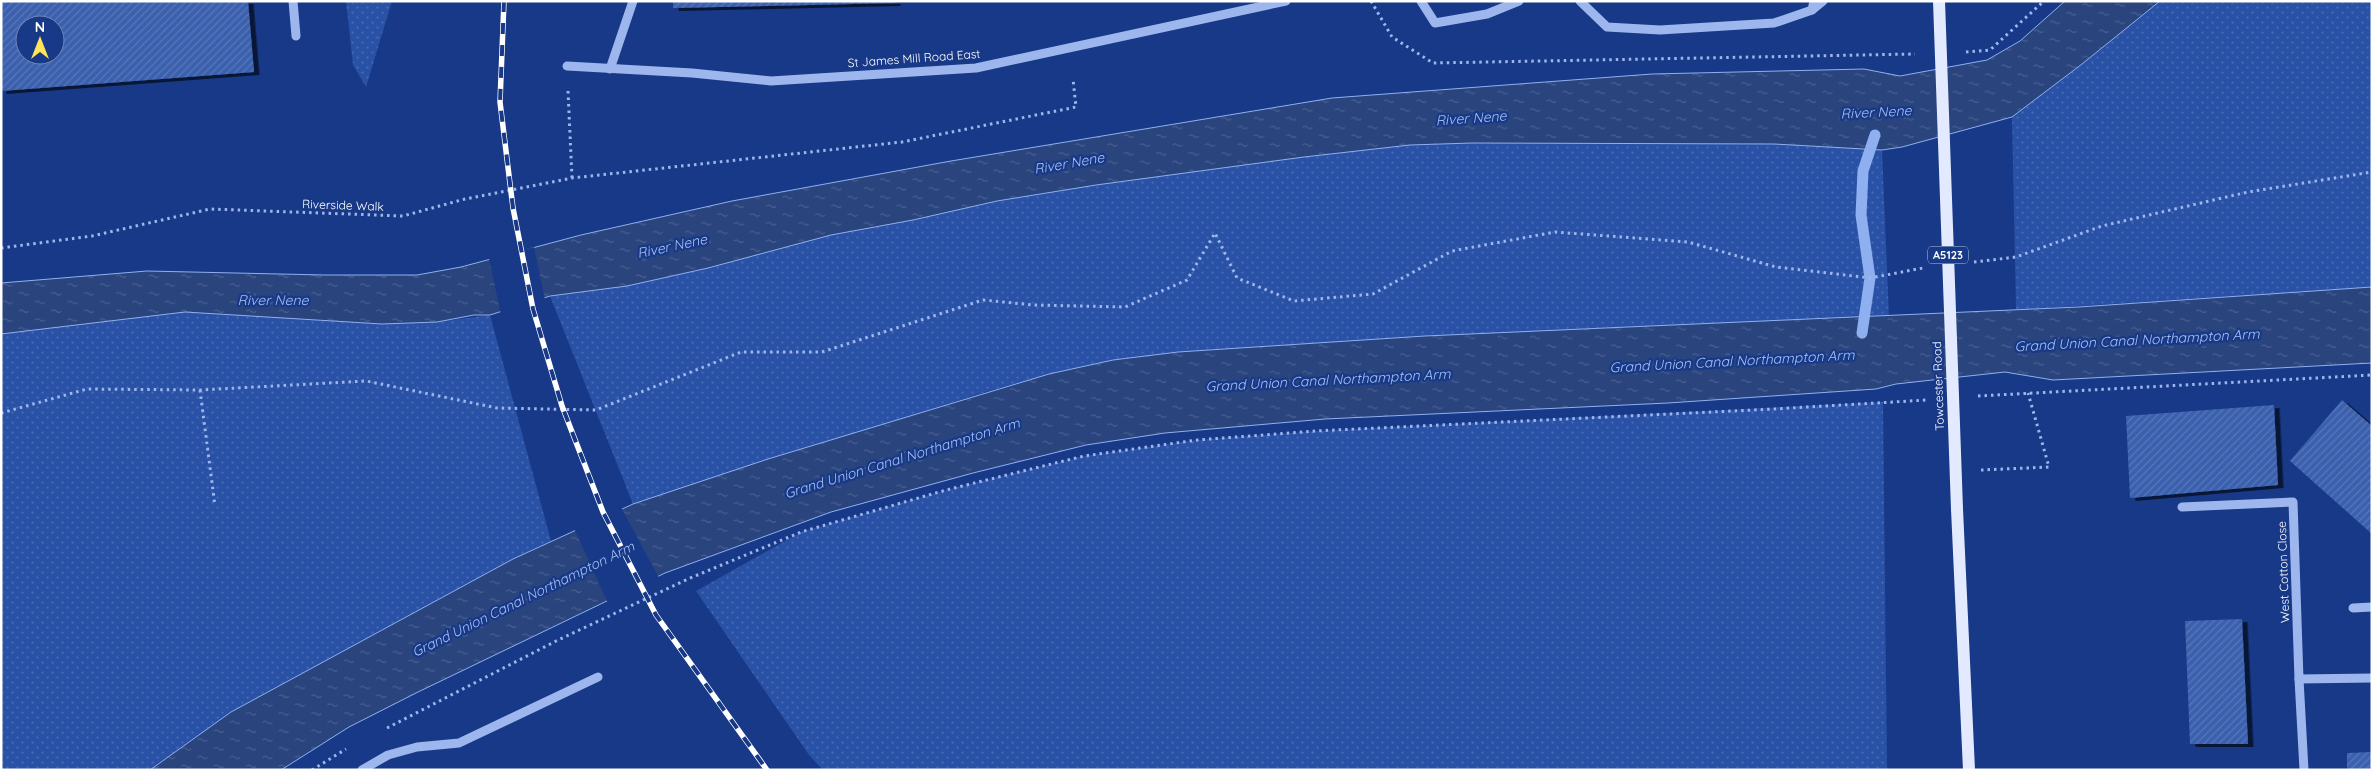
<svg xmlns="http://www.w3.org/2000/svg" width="2373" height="771" viewBox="0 0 2373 771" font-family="Quicksand,sans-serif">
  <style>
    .grass { fill: url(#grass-dots) }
    .water { fill: url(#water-ripples); stroke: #8fb0f0 }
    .pier { fill: #173987 }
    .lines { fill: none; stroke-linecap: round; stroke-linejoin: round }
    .stream { stroke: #8fb0f0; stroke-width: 11 }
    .building { fill: url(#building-hatch); fill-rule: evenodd; filter: url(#shadow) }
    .path { stroke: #9db7ee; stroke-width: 3; stroke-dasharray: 2.5 4; stroke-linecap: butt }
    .minor { stroke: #9db7ee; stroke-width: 9 }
    .major { stroke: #e3eaff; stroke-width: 12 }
    .rail-casing { stroke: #fff; stroke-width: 5.5 }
    .rail { stroke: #173987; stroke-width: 4; stroke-dasharray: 11; stroke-linecap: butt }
    .major-bridge { stroke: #e3eaff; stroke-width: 12 }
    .labels { text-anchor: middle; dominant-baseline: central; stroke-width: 4.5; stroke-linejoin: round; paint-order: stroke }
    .shield { fill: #173987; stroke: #b9c4db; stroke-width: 1 }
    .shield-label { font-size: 11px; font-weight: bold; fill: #fff }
    .street-label { font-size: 12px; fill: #fff; stroke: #173987 }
    .water-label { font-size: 14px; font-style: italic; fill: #a8c1f5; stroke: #173987 }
  </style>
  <defs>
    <pattern id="grass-dots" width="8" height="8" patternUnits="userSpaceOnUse" patternTransform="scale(1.25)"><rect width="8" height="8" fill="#2951a5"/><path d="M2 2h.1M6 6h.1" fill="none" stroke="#496bb2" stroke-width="1.8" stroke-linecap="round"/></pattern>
    <pattern id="water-ripples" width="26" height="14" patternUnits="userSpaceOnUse" patternTransform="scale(1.25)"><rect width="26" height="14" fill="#2a447e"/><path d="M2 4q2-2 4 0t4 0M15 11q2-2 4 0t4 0" fill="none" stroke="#4a6091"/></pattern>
    <pattern id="building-hatch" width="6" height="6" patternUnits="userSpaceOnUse" patternTransform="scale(1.25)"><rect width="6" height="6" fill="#3b60ae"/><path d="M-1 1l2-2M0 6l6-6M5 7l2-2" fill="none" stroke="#5878ba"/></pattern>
    <filter id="shadow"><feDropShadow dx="5.5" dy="3" stdDeviation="0" flood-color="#0009"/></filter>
  </defs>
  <rect width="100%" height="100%" fill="#173987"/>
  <g class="grass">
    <path d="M346 1H392L366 87 353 65Z"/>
    <path d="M2160 1H2372V287L2016 310 2012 117 2082 64Z"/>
    <path d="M1472 143 1774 144 1882 150 1889 317 1425 336 1178 352 1113 360 1049 374 979 394 633 504 550 296 627 286 708 268 831 235 913 220 997 201 1096 185 1304 157 1410 145Z"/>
    <path d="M185 312 382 324 437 322 490 315 551 541 513 559 231 712 150 770H1V334Z"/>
    <path d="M1883 402 1887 770H823L809 755 696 591 801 532 946 490 1084 456 1197 440 1315 431Z"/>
  </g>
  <g class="water">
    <path d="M2065 1H2160L2082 64 2012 117 1902 147 1882 150 1774 144 1472 143 1410 145 1304 157 1096 185 997 201 913 220 831 235 708 268 627 286 550 296 490 315H474L437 322 382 324 185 312 1 334V283L147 271 324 275H417L461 267 581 235 732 201 951 161 1332 98 1652 74 1864 69 1900 76 1987 60 2020 41Z"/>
    <path d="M2372 287V363L2053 380 2005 372 1896 384 1876 389 1668 403 1325 419 1165 433 1086 445 973 473 831 512 665 573 416 693 349 727 281 770H150L231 712 513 559 633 504 768 459 1049 374 1113 360 1178 352 1425 336 2079 307Z"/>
  </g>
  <g class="pier">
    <path d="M534 247 545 300 501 315 489 258Z"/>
    <path d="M621 507 659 578 608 603 574 528Z"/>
  </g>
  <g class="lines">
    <path class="stream" d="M1862 333 1870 278 1861 215 1863 171 1875 135"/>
  </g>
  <g class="building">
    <path d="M1 1H248L254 72 1 91ZM25 25H55V55H25Z"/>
    <path d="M673 1H895V3L673 8Z"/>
    <path d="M2342 400 2372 426V534L2290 461Z"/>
    <path d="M2274 405 2278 485 2130 498 2126 416Z"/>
    <path d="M2242 619 2248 744H2190L2185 621Z"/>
    <path d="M2372 752V770H2347V753Z"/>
  </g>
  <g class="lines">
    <g class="path">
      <path d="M1371 1 1392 37 1433 63 1915 54"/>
      <path d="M1966 52 1990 50 2044 1"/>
      <path d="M568 91 572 178"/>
      <path d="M1 248 92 236 210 209 403 216 465 199 572 178 902 142 1076 107 1073 79"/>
      <path d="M1974 262 2016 257 2102 226 2248 192 2372 172"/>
      <path d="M200 390 215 506"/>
      <path d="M1978 396 2372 375"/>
      <path d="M1 413 87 389 200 390 366 381 497 408 596 410 741 352H822L983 300 1034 305 1125 307 1187 280 1215 233 1237 278 1294 301 1373 294 1452 251 1555 232 1688 242 1776 267 1870 278 1923 268"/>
      <path d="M1981 470 2049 467 2028 393"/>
      <path d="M387 728 558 640 688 579 801 532 946 490 1084 456 1197 440 1315 431 1774 409 1927 400"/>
      <path d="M312 770 346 749"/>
    </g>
    <g class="minor">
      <path d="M293 1 296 36"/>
      <path d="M1421 1 1435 23 1487 14 1519 1"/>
      <path d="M1580 1 1607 27 1660 30 1774 23 1812 10 1814 1"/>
      <path d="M1812 10 1823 1"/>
      <path d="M567 66 692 73 771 81 976 68 1286 1"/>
      <path d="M610 69 633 1"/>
      <path d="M2182 507 2293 502 2299 679 2372 678"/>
      <path d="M2353 608 2372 607"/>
      <path d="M2299 679 2304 770"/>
      <path d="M362 770 388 755 417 747 459 743 598 677"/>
    </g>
    <path class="major" d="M1957 509 1969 770"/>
    <defs>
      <path id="rail" d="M504 1 500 102 513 208 533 309 562 406 603 512 656 615 767 770"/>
    </defs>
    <use href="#rail" class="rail-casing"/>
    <use href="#rail" class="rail"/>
    <path class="major-bridge" d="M1939 1 1957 509"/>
  </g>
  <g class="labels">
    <rect class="shield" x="1928" y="246.5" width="40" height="17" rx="4"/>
    <g class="shield-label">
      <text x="1948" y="255">A5123</text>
    </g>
    <g class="street-label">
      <text transform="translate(914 58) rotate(-4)">St James Mill Road East</text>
      <text transform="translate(343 205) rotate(2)">Riverside Walk</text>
      <text transform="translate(1938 386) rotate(-92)">Towcester Road</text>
      <text transform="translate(2283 572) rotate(-92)">West Cotton Close</text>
    </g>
    <g class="water-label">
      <text transform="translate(1876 112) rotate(-3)">River Nene</text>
      <text transform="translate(1471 118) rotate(-4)">River Nene</text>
      <text transform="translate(1069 163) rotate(-10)">River Nene</text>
      <text transform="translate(672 246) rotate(-12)">River Nene</text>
      <text x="273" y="300">River Nene</text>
      <text transform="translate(2137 340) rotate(-3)">Grand Union Canal Northampton Arm</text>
      <text transform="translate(1732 361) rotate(-3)">Grand Union Canal Northampton Arm</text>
      <text transform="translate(1328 380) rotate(-3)">Grand Union Canal Northampton Arm</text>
      <text transform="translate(902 458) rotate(-17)">Grand Union Canal Northampton Arm</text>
      <text transform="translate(523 599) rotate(-26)">Grand Union Canal Northampton Arm</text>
    </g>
  </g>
  <rect width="2373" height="771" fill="none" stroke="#ffffff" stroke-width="5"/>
  <g transform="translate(40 40)"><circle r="24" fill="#173987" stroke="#7488b7"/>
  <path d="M0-4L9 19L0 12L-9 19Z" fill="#ffe459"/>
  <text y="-8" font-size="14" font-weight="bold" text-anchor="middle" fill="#ffffff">N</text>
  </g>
</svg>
